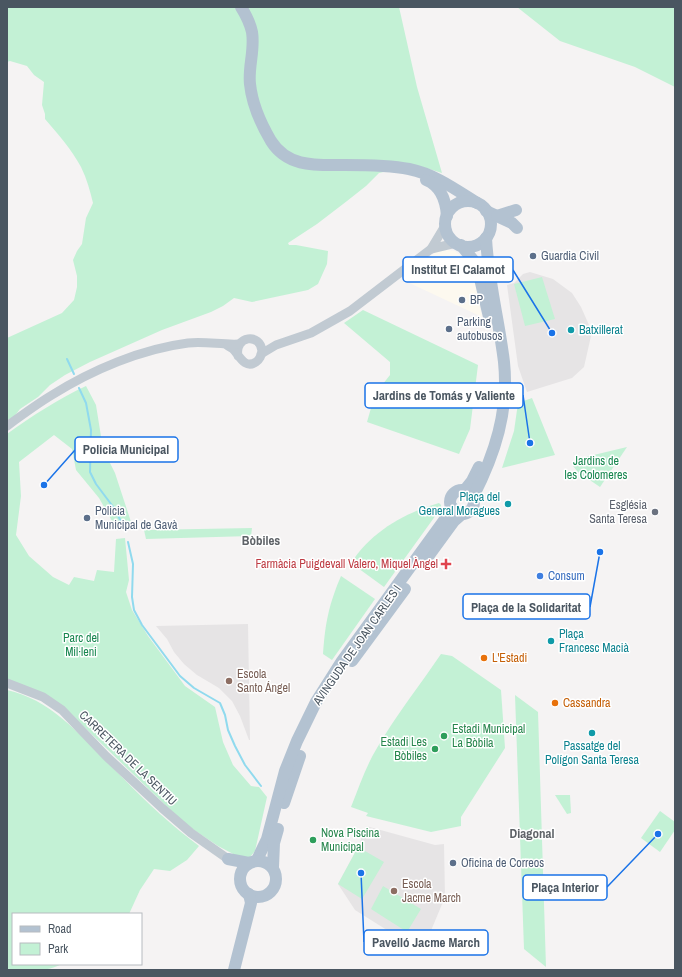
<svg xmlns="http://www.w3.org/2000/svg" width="682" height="977" viewBox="0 0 682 977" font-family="'Archivo Narrow',sans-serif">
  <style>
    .commercial { fill: #fdf9ef }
    .education { fill: #e6e4e5 }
    .green { fill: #c3f1d5 }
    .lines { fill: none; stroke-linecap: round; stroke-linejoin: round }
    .stream { stroke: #90daee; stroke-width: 2 }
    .minor { stroke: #c1cad2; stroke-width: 9 }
    .major { stroke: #b3c2d1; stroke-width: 12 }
    .service-dot { fill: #5c6f8a; stroke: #fff; stroke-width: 1.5 }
    .culture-dot { fill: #0f9aa8; stroke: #fff; stroke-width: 1.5 }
    .worship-dot { fill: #6b7280; stroke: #fff; stroke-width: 1.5 }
    .health-dot { fill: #e0444e; stroke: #fff; stroke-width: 1.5 }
    .shop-dot { fill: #3f7fe0; stroke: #fff; stroke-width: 1.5 }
    .food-dot { fill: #e8710a; stroke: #fff; stroke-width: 1.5 }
    .education-dot { fill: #8d6e63; stroke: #fff; stroke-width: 1.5 }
    .leisure-dot { fill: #2e9e5b; stroke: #fff; stroke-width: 1.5 }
    .labels { text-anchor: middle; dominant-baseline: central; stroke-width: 3; stroke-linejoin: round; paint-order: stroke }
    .service-label { font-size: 12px; fill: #4e5e75; stroke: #fff; text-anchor: start }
    .culture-label { font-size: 12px; fill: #0d838f; stroke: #fff; text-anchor: start }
    .park-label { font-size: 12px; fill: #17864f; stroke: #fff }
    .worship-label { font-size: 12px; fill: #5b616d; stroke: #fff; text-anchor: end }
    .health-label { font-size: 12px; fill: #be3a42; stroke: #fff; text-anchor: end }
    .shop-label { font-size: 12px; fill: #366cbe; stroke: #fff; text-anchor: start }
    .street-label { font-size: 12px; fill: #4a5661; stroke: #fff }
    .food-label { font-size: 12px; fill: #c56008; stroke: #fff; text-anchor: start }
    .education-label { font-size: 12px; fill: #785e54; stroke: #fff; text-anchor: start }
    .leisure-label { font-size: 12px; fill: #27864d; stroke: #fff; text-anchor: start }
    .neighbourhood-label { font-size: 13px; font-weight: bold; fill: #5f6368; stroke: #fff }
    .leader { fill: none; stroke: #1a73e8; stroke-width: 1.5 }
    .callout-dot { fill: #1a73e8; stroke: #fff; stroke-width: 1.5 }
    .callout { fill: #fff; stroke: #1a73e8; stroke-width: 1.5 }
    .callout-label { font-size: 13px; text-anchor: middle; font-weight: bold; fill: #4a5661 }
  </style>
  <rect width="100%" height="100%" fill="#f5f3f3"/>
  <path class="commercial" d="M447 250 455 251 468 261 475 283 482 317 401 279 436 252Z"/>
  <g class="education">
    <path d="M530 272 553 279 572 293 581 307 589 325 591 336 584 367 572 378 527 392 518 366 507 285 514 283 523 274Z"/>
    <path d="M248 624 250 740H249L240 716 232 701 219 688 197 675 184 664 174 652 167 639 156 626Z"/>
    <path d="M366 826 435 845 444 844 445 897 425 945 411 934 406 942 355 910 338 884 358 847Z"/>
  </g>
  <g class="green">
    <path d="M7 7H399L417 87 442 173 416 165 379 173 366 186 347 201 317 224 288 243 289 245H296L328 251 327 264 318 284 308 290 252 302 234 298 223 306 211 312 162 330 90 362 65 375 50 385 38 397 20 409 14 417 7 420V338L62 313 74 300 77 287V276L73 260 77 251 82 244 86 218 93 203C90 191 87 179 81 167 72 150 58 134 45 119V114L42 105 44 82 34 75 27 66 10 61 7 62Z"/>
    <path d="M517 7H675V87L635 67 560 41Z"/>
    <path d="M542 277 555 319 525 326 514 284Z"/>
    <path d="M363 310 478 365 470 429 459 454 367 422 375 394 390 375V362L344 323Z"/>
    <path d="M86 386 96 405 103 449 115 473 132 525 116 528 99 498 76 470 72 449 54 435 19 462 21 496 16 535 29 556 53 577 69 585 74 577 94 581 97 570 114 572 116 539 125 538 129 580 126 592 132 610 148 636 185 686 215 707 223 742 233 765 251 786 259 787 267 797 255 851 250 857H239L218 846 185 824 80 723 7 679V434C32 416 58 399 86 386Z"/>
    <path d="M532 398 555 455 502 468 514 431 518 403Z"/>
    <path d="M627 447 600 487 578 472 573 466 577 459Z"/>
    <path d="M439 503 441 505V508L384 587 351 563C371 532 404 513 439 503Z"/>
    <path d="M252 528 251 536 146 539 144 530Z"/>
    <path d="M341 576 375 599 332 660 323 654C325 623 329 604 341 576Z"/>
    <path d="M441 654 452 656 501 690 505 748 461 817V826L431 832 366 816 368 813 351 807C359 787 366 766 377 748 396 715 420 685 441 654Z"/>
    <path d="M7 690C55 700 90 746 124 779 147 803 172 826 199 846L187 860 170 871 154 869 140 890 129 914H13V964H62C45 973 26 970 7 970Z"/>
    <path d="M515 695 538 712 546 967 524 949Z"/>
    <path d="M555 795H570L571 813 567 814Z"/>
    <path d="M660 811 675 822V830L660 852 641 838Z"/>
    <path d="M358 847 384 862 362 899 338 884Z"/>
    <path d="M383 886 421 909 407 932 371 909Z"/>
  </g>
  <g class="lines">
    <g class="stream">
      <path d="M67 359 74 374"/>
      <path d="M79 388 86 403 91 430 90 472 96 484 114 508 126 531"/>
      <path d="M128 542 133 564 132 597 134 610 142 625 180 676 194 688 220 703 225 715 228 730 235 746 245 765 261 786"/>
    </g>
    <g class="minor">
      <path d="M431 249 456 243"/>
      <path d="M227 345C229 347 232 348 234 350 240 357 245 369 256 362 259 360 262 355 262 351 261 333 234 335 238 356"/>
      <path d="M261 354 276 345 311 333 350 311 431 249 446 224"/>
      <path d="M7 426C22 415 37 404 52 395 92 370 141 349 188 343 205 341 222 345 239 344"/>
      <path d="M7 683 43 697 62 710 106 756 162 808 191 833 228 859"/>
    </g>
    <g class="major">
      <path d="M241 7C246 15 250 23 252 32 255 50 248 67 250 84 252 104 261 124 271 141 288 168 317 165 345 165 366 165 389 165 409 169 434 174 455 189 477 203"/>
      <path d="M426 180C441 186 446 201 447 216"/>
      <circle cx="468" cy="224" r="23"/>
      <path d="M486 211 512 223 517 228"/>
      <path d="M497 216 516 210"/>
      <path d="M461 245 474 261 478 270 489 317"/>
      <circle cx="462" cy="502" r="12"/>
      <path d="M464 491 472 481 479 467"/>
      <path d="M473 497C495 454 509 411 504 362 499 320 488 280 486 238"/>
      <path d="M427 558 454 521 462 514"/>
      <path d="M352 661 405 589"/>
      <path d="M284 803 300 756"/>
      <path d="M228 859 249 863"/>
      <path d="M257 860 267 839 285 771 297 741 316 702 342 661 448 515 452 507"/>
      <circle cx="258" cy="879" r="18"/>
      <path d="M273 867 274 843 278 829"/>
      <path d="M234 970 251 903 249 894"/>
    </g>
  </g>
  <g class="service-dot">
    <circle cx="533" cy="256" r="4"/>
    <circle cx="462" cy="300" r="4"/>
    <circle cx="449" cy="329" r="4"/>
    <circle cx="87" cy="518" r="4"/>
    <circle cx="453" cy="863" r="4"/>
  </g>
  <g class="culture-dot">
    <circle cx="571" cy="330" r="4"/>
    <circle cx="508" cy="504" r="4"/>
    <circle cx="551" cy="641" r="4"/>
    <circle cx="592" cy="733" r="4"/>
  </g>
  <circle class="worship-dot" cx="655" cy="512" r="4"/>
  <path class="health-dot" d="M444 558h4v4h4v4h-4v4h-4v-4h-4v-4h4z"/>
  <circle class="shop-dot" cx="540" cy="576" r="4"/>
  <g class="food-dot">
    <circle cx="484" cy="658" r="4"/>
    <circle cx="555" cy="703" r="4"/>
  </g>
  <g class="education-dot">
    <circle cx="229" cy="681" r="4"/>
    <circle cx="394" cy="891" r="4"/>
  </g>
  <g class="leisure-dot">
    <circle cx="444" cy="736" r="4"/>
    <circle cx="435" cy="749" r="4"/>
    <circle cx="313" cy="840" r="4"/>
  </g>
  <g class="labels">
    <g class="service-label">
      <text x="541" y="256">Guardia Civil</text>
      <text x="470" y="300">BP</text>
      <text x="457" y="322">Parking<tspan x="457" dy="14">autobusos</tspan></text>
      <text x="95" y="511">Policia<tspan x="95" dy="14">Municipal de Gavà</tspan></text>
      <text x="461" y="863">Oficina de Correos</text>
    </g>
    <g class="culture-label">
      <text x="579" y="330">Batxillerat</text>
      <text x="500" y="497" text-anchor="end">Plaça del<tspan x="500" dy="14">General Moragues</tspan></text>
      <text x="559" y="634">Plaça<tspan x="559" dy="14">Francesc Macià</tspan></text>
      <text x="592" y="746" text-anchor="middle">Passatge del<tspan x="592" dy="14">Polígon Santa Teresa</tspan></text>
    </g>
    <g class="park-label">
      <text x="596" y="461">Jardins de<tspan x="596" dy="14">les Colomeres</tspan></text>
      <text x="81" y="638">Parc del<tspan x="81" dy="14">Mil·leni</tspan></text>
    </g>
    <g class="worship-label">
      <text x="647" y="505">Església<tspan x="647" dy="14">Santa Teresa</tspan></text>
    </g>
    <g class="health-label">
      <text x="438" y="564">Farmàcia Puigdevall Valero, Miquel Àngel</text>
    </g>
    <g class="shop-label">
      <text x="548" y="576">Consum</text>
    </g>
    <g class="street-label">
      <text transform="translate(357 645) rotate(-55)">AVINGUDA DE JOAN CARLES I</text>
      <text transform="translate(128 758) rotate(44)">CARRETERA DE LA SENTIU</text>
    </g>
    <g class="food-label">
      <text x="492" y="658">L'Estadi</text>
      <text x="563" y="703">Cassandra</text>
    </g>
    <g class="education-label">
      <text x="237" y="674">Escola<tspan x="237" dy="14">Santo Ángel</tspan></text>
      <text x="402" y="884">Escola<tspan x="402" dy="14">Jacme March</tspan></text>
    </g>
    <g class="leisure-label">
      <text x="452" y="729">Estadi Municipal<tspan x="452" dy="14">La Bòbila</tspan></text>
      <text x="427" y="742" text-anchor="end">Estadi Les<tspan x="427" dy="14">Bòbiles</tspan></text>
      <text x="321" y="833">Nova Piscina<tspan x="321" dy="14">Municipal</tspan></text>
    </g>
    <g class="neighbourhood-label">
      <text x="261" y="540">Bòbiles</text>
      <text x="532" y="833">Diagonal</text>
    </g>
  </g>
  <path class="leader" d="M552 333L513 270M530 443L523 395M44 485L75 450M600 552L590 607M658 834L607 887M361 873L364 942"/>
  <g class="callout-dot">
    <circle cx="552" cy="333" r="4"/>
    <circle cx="530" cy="443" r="4"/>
    <circle cx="44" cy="485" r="4"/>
    <circle cx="600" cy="552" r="4"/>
    <circle cx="658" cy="834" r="4"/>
    <circle cx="361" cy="873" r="4"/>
  </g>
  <g class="callout">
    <rect x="403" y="257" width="110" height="25" rx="4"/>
    <rect x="365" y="383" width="158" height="25" rx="4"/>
    <rect x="75" y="437" width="103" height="25" rx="4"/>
    <rect x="463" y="594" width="127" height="25" rx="4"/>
    <rect x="523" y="875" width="84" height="25" rx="4"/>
    <rect x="364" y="930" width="124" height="25" rx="4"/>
  </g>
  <g class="callout-label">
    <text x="458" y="274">Institut El Calamot</text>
    <text x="444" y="400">Jardins de Tomás y Valiente</text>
    <text x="126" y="454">Policia Municipal</text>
    <text x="526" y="612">Plaça de la Solidaritat</text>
    <text x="565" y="892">Plaça Interior</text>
    <text x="426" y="947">Pavelló Jacme March</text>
  </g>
  <rect width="682" height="977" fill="none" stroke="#4a5661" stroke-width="16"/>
  <rect x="12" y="913" width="130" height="52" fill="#ffffff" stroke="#b7bbc0"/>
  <rect x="20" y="926" width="20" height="6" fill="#b3c2d1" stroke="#b7bbc0"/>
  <text x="48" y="933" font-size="12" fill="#4a5661">Road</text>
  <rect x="20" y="943" width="20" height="12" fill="#c3f1d5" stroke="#b7bbc0"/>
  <text x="48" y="953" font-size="12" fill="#4a5661">Park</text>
</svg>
